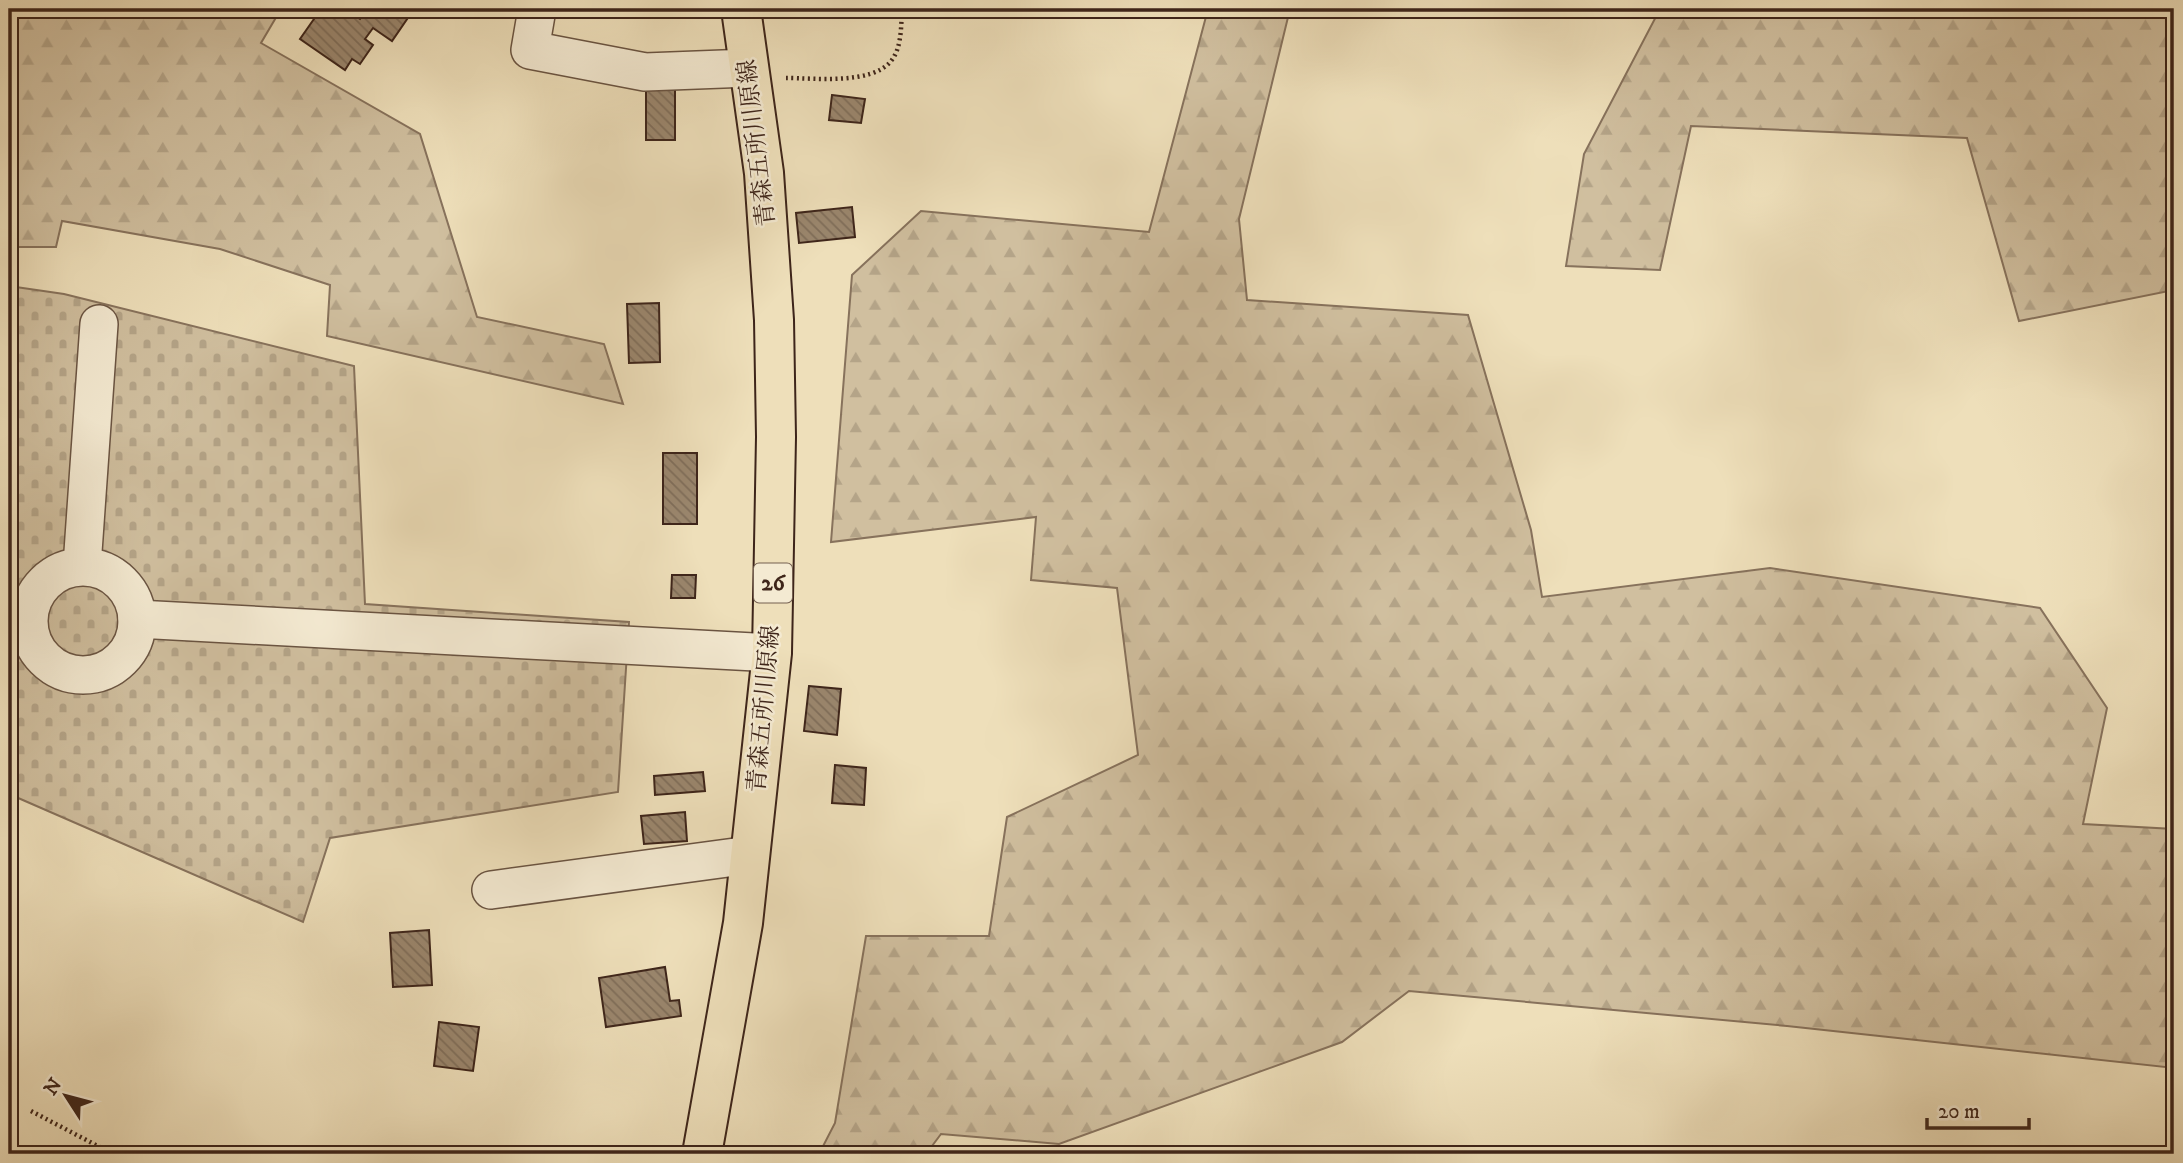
<svg xmlns="http://www.w3.org/2000/svg" width="2183" height="1163" viewBox="0 0 2183 1163" font-family="'IM FELL DW Pica','Noto Serif JP',serif">
  <style>
    .forest { fill: url(#forest-firs); stroke: #87725c; stroke-width: 2 }
    .cemetery { fill: url(#cemetery-stones); stroke: #87725c; stroke-width: 2 }
    .building { fill: url(#building-back-hatch); stroke: #3e251a; stroke-width: 2 }
    .lines { fill: none; stroke-linecap: round; stroke-linejoin: round }
    .minor-casing { stroke: #6a5442; stroke-width: 40 }
    .major-casing { stroke: #3e251a; stroke-width: 42 }
    .path { stroke: #3e251a; stroke-width: 4.5; stroke-dasharray: 2 3.5; stroke-linecap: butt }
    .minor { stroke: #f4ead2; stroke-width: 37 }
    .major { stroke: #eedfba; stroke-width: 38 }
    .labels { text-anchor: middle; dominant-baseline: central; stroke-width: 5; stroke-linejoin: round; paint-order: stroke }
    .shield { fill: #f4ead2; stroke: #756051; stroke-width: 2 }
    .shield-label { font-size: 23px; font-weight: bold; fill: #3e251a }
    .street-label { font-size: 24px; fill: #3e251a; stroke: #f4ead2 }
  </style>
  <defs>
    <pattern id="forest-firs" width="22" height="20" patternUnits="userSpaceOnUse" patternTransform="scale(1.75)"><rect width="22" height="20" fill="#d0bf9f"/><path d="M5 1l3.5 6h-7zM16 11l3.5 6h-7z" fill="#b4a488"/></pattern>
    <pattern id="cemetery-stones" width="16" height="16" patternUnits="userSpaceOnUse" patternTransform="scale(1.75)"><rect width="16" height="16" fill="#d0bf9f"/><path d="M2 7V4a2 2 0 0 1 4 0v3zM10 15v-3a2 2 0 0 1 4 0v3z" fill="#b4a488"/></pattern>
    <pattern id="building-back-hatch" width="6" height="6" patternUnits="userSpaceOnUse" patternTransform="scale(1.75)"><rect width="6" height="6" fill="#9a866d"/><path d="M-1 5l2 2M0 0l6 6M5-1l2 2" fill="none" stroke="#7f6d59"/></pattern>
  </defs>
  <rect width="100%" height="100%" fill="#eedfba"/>
  <filter id="stains"><feTurbulence type="fractalNoise" baseFrequency=".00286" numOctaves="4"/><feColorMatrix values="0 0 0 0 .2 0 0 0 0 .09 0 0 0 0 .02 0 0 0 .5 -.17"/></filter>
  <radialGradient id="worn" r=".72"><stop offset=".6" stop-color="#630" stop-opacity="0"/><stop offset="1" stop-color="#630" stop-opacity=".3"/></radialGradient>
  <g class="forest">
    <path d="M9 9H281L261 43 420 134 477 317 604 344 623 404 327 336 330 285 220 249 62 221 56 247H9Z"/>
    <path d="M1208 9H1290L1239 219 1247 300 1468 315 1531 530 1542 597 1770 568 2040 608 2107 708 2083 824 2174 829V1068L1787 1026 1409 991 1342 1042 1059 1144 941 1134 926 1154H819L835 1123 866 936H989L1007 817 1138 755 1117 588 1031 580 1036 517 831 542 852 275 921 211 1149 232Z"/>
    <path d="M1660 9H2174V290L2019 321 1967 138 1691 126 1660 270 1566 266 1584 154Z"/>
  </g>
  <path class="cemetery" d="M9 286 64 294 354 366 365 604 629 622 618 792 330 838 303 922 9 794Z"/>
  <g class="building">
    <path d="M321 9H345L360 19 367 9H414L392 41 373 28 365 39 373 45 360 64 352 59 345 70 300 39Z"/>
    <rect x="646" y="87" width="29" height="53"/>
    <path d="M832 95 865 99 861 123 829 120Z"/>
    <path d="M852 207 855 237 799 243 796 213Z"/>
    <path d="M659 303 660 362 629 363 627 304Z"/>
    <rect x="663" y="453" width="34" height="71"/>
    <path d="M672 575H696L695 598H671Z"/>
    <path d="M809 686 841 689 837 735 804 731Z"/>
    <path d="M835 765 866 768 864 805 832 803Z"/>
    <path d="M703 772 705 791 655 795 654 776Z"/>
    <path d="M685 812 687 841 644 844 641 816Z"/>
    <path d="M429 930 432 985 393 987 390 933Z"/>
    <path d="M665 967 670 1001 679 1000 681 1016 606 1027 599 978Z"/>
    <path d="M439 1022 479 1027 473 1071 434 1066Z"/>
    <path d="M9 1112 15 1116 9 1129Z"/>
  </g>
  <g class="lines">
    <defs>
      <g id="minor">
        <path d="M537 9 530 50 645 72 749 68"/>
        <path d="M82 566 99 324"/>
        <circle cx="83" cy="621" r="54"/>
        <path d="M137 619 772 653"/>
        <path d="M491 890 750 855"/>
      </g>
      <path id="major" d="M702 1154 743 923 772 653 776 437 774 320 764 173 741 9"/>
    </defs>
    <use href="#minor" class="minor-casing"/>
    <use href="#major" class="major-casing"/>
    <g class="path">
      <path d="M786 78C814 78 872 85 891 61 902 48 901 25 902 9"/>
      <path d="M31 1111 113 1154"/>
    </g>
    <use href="#minor" class="minor"/>
    <use href="#major" class="major"/>
  </g>
  <g class="labels">
    <rect class="shield" x="754" y="563.5" width="38" height="39" rx="5"/>
    <g class="shield-label">
      <text x="773" y="583">26</text>
    </g>
    <g class="street-label">
      <text transform="translate(757 143) rotate(-97)">青森五所川原線</text>
      <text transform="translate(764 709) rotate(-85)">青森五所川原線</text>
    </g>
  </g>
  <rect width="2183" height="1163" fill="none" stroke="#eedfba" stroke-width="35"/>
  <rect x="10" y="10" width="2162" height="1142" fill="none" stroke="#3e251a" stroke-width="3.5"/>
  <rect x="18" y="18" width="2148" height="1128" fill="none" stroke="#3e251a" stroke-width="2"/>
  <g transform="translate(66 1096) rotate(306)" stroke="#f4ead2" stroke-width="5" paint-order="stroke">
  <path d="M0-5L12 26L0 18L-12 26Z" fill="#3e251a"/>
  <text y="-10" font-size="19" font-weight="bold" text-anchor="middle" fill="#3e251a">N</text>
  </g>
  <path d="M1927 1118v10h102v-10" fill="none" stroke="#3e251a" stroke-width="3.5"/>
  <text x="1938" y="1118" font-size="21" fill="#3e251a" stroke="#f4ead2" stroke-width="5" paint-order="stroke">20 m</text>
  <rect width="100%" height="100%" filter="url(#stains)"/>
  <rect width="100%" height="100%" fill="url(#worn)"/>
</svg>
